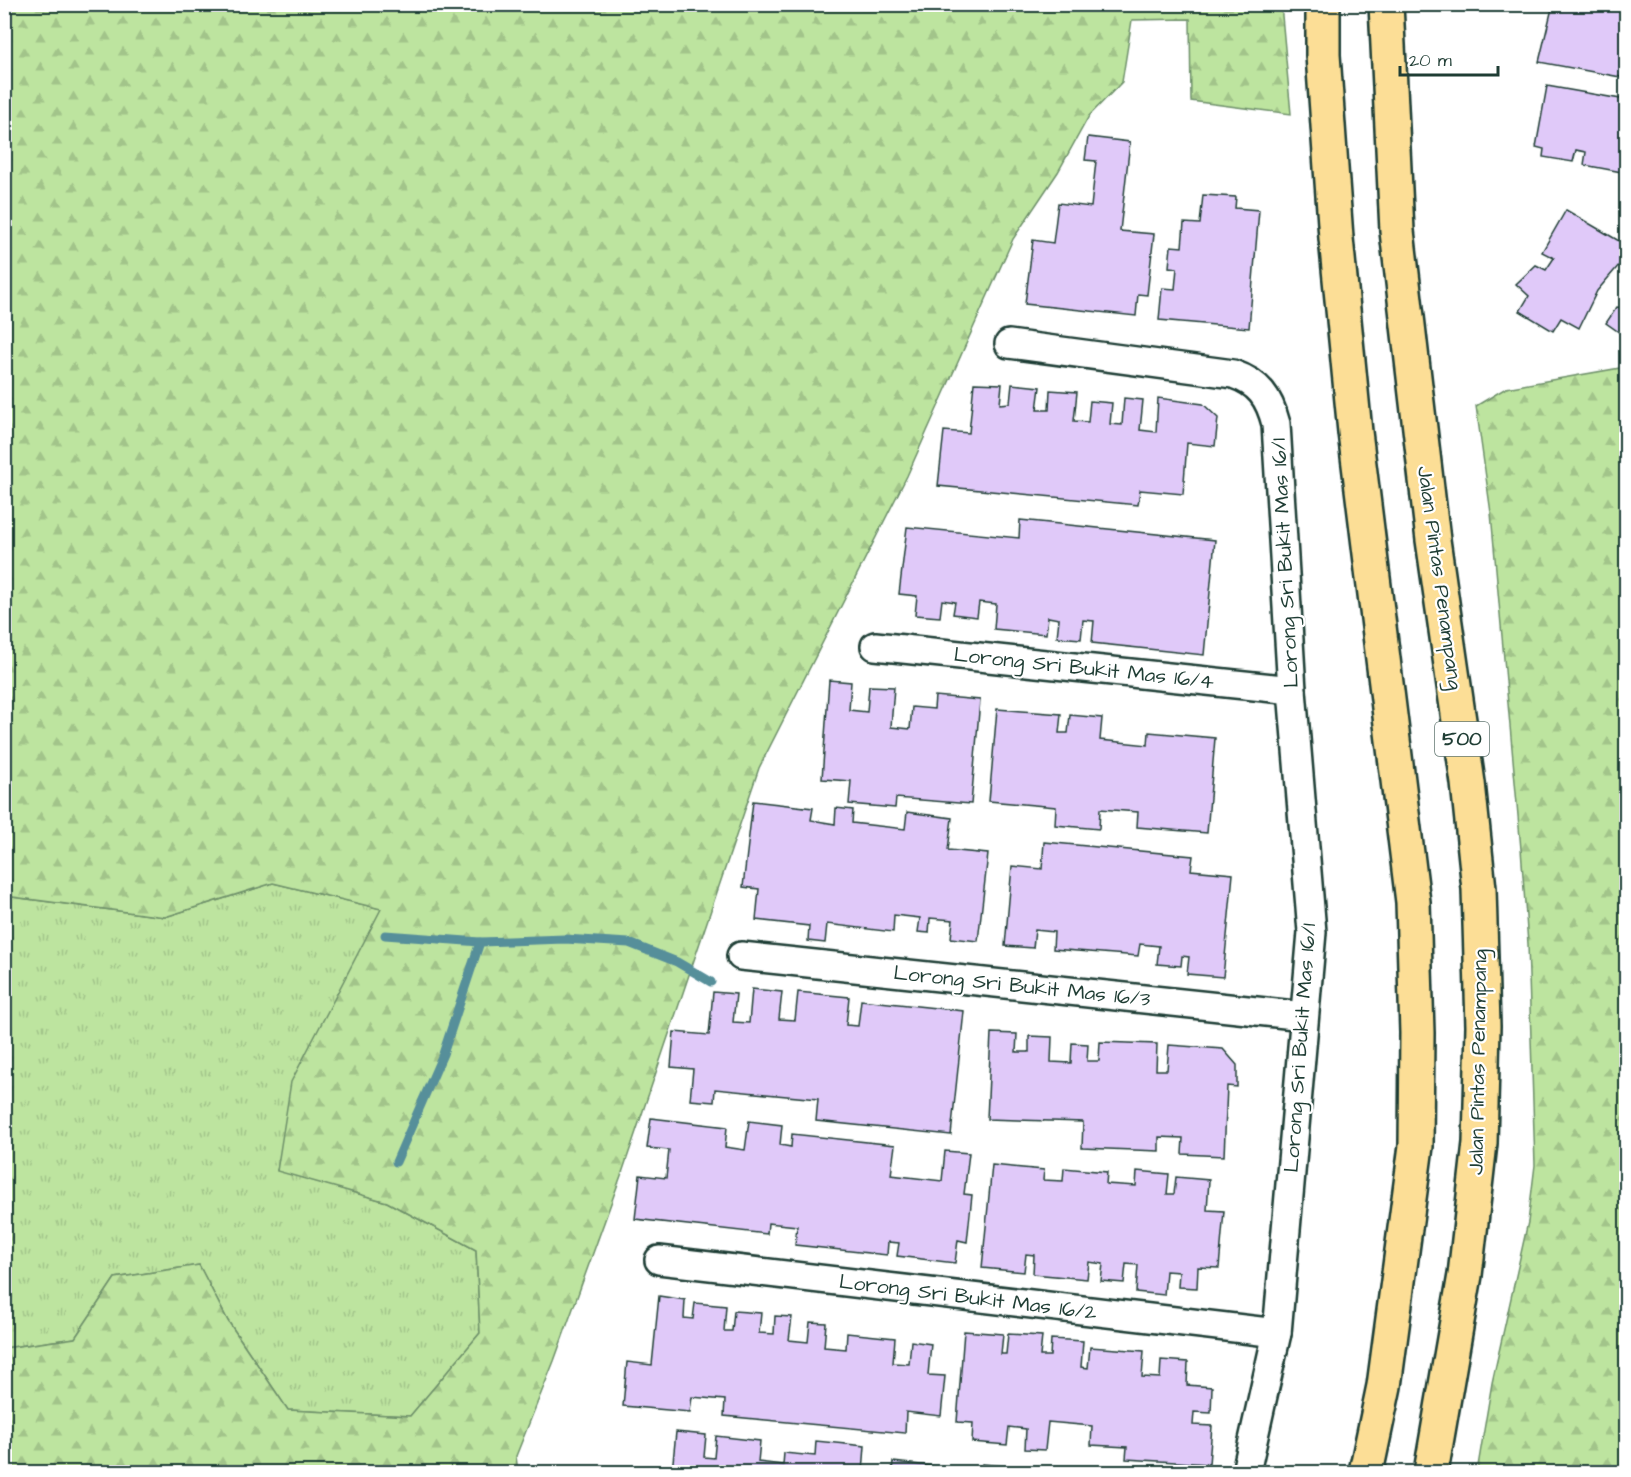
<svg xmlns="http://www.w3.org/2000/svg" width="1631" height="1477" viewBox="0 0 1631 1477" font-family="'Architects Daughter',sans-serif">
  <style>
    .grass { fill: url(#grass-tufts); stroke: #6e906a; stroke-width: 1.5 }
    .forest { fill: url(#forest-firs); stroke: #6e906a; stroke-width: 1.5 }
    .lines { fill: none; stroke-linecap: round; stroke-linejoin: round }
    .stream { stroke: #578f9a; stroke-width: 9 }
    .building { fill: #e0c9f9; stroke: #1f3d34; stroke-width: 1.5 }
    .minor-casing { stroke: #1f3d34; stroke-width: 32 }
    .primary-casing { stroke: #1f3d34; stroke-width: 38 }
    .minor { stroke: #fff; stroke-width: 27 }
    .primary { stroke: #fcde96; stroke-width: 33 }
    .labels { text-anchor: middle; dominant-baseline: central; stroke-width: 4.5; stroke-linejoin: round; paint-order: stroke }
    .shield { fill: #fff; stroke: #627771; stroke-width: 1.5 }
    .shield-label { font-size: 20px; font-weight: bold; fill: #1f3d34 }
    .street-label { font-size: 21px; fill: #1f3d34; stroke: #fff }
  </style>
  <defs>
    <pattern id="grass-tufts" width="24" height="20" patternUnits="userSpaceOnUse" patternTransform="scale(1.5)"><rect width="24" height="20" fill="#bde49f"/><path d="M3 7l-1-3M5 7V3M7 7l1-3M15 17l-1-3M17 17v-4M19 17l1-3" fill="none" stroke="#a2c48a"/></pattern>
    <pattern id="forest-firs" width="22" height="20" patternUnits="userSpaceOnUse" patternTransform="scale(1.5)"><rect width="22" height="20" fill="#bde49f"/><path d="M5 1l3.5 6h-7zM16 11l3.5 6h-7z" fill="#a2c48a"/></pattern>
  </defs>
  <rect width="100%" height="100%" fill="#fff"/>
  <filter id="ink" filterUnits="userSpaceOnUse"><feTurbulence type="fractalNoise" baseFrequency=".0167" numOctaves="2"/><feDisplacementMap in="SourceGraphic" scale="12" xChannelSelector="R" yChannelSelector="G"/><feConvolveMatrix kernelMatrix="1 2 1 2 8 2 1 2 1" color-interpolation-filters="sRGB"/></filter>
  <g filter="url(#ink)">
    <path class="grass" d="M273 883 382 909 346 979 277 1170 387 1202 476 1250 480 1333 410 1416 288 1410 228 1321 199 1265 115 1278 75 1338 5 1348 4 896 165 917Z"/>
    <g class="forest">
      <path d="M5 4 1281 5 1291 114 1191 101 1190 19 1132 20 1122 82 1089 116 1058 172 1013 239 907 476 759 768 623 1170 554 1361 516 1456 518 1472H5V1348L75 1338 115 1278 199 1265 228 1321 288 1410 410 1416 480 1333 476 1250 387 1202 277 1171 291 1082 381 909 273 883 165 917 5 896Z"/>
      <path d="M1626 367V1472H1477L1492 1383 1528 1222 1535 1165 1528 944 1521 849 1491 513 1476 406 1506 388Z"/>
    </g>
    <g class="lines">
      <g class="stream">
        <path d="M385 935 480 942 565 939 629 943 677 962 711 982"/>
        <path d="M396 1162 443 1054 480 942"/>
      </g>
    </g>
    <g class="building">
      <path d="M1553 4H1626V78L1539 62Z"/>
      <path d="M1547 86 1626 100V146L1622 172 1584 165 1586 152 1576 150 1573 162 1543 157 1544 149 1536 147Z"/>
      <path d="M1088 137 1130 142 1120 231 1154 234 1147 295 1138 294 1136 316 1025 304 1033 240 1053 243 1058 203 1091 207 1096 161 1085 160Z"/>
      <path d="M1203 195 1236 197 1235 208 1259 210 1249 328 1159 320 1162 288 1175 289 1177 268 1169 267 1171 246 1182 247 1184 223 1200 224Z"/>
      <path d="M1566 210 1626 245V257L1597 291 1579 328 1561 318 1553 331 1520 311 1529 296 1516 284 1536 265 1546 270 1554 258 1542 252Z"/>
      <path d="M1626 304V337L1606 323 1617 307 1624 308Z"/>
      <path d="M974 383 1002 384 1000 404 1010 403 1012 384 1040 387 1037 410H1049L1050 390 1077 392 1074 421 1088 422 1090 401 1112 403 1110 424 1122 425 1124 398 1143 400 1140 430 1156 432 1158 398 1203 404 1218 418 1215 446 1187 443 1183 494 1140 490 1138 505 938 486 944 431 969 433Z"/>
      <path d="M1020 520 1215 540 1204 655 1092 643 1094 621 1083 620 1081 639 1057 637 1059 619 1048 617 1046 634 994 629 996 604 979 602 977 617 953 614 955 602 942 600 940 617 915 615 917 596 899 594 907 527 1019 538Z"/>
      <path d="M829 680 851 682 849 710 867 712 869 686 894 687 891 727 910 729 912 707 934 709 935 696 980 700 971 804 896 798 895 808 849 804 851 781 822 779Z"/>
      <path d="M997 709 1061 714 1059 733H1068L1070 715 1102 718 1100 740 1148 745 1149 732 1215 738 1207 833 1137 827 1138 812 1100 809 1099 829 1055 825 1056 807 989 801Z"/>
      <path d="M753 801 813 808 811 820 835 824 836 808 853 810 852 823 905 829 907 812 952 818 948 850 988 854 978 941 951 938 953 920 930 918 929 933 918 932 920 918 894 915 893 932 827 924 825 943 808 941 809 926 756 920 759 889 743 887Z"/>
      <path d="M1044 842 1193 856 1191 870 1233 874 1223 977 1187 974 1189 957 1182 956 1181 966 1157 964 1159 946 1140 944 1138 956 1053 949 1054 932 1035 930 1033 948 1005 946 1012 866 1042 869Z"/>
      <path d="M752 989 782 992 779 1019 795 1020 798 992 849 997 846 1025 858 1026 861 1000 964 1011 951 1135 816 1121 818 1099 715 1089 714 1102 690 1100 693 1069 671 1067 674 1032 709 1035 713 992 736 994 733 1022 749 1023Z"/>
      <path d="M991 1033 1017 1034 1016 1052H1029V1036L1052 1037 1051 1062 1071 1063 1072 1043 1088 1044 1087 1061H1099L1100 1042 1157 1044 1156 1070H1167L1169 1045 1223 1049 1237 1065V1087L1227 1086 1224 1156 1182 1154 1183 1138 1159 1137V1151L1082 1148 1083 1122 987 1119Z"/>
      <path d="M651 1118 727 1127 725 1147 745 1150 749 1121 782 1125 780 1145 791 1147 792 1134 895 1145 891 1175 942 1181 945 1151 969 1153 964 1194 972 1195 967 1242 958 1240 955 1263 897 1256 899 1243 888 1242 887 1255 795 1245 797 1226 768 1223 767 1234 635 1219 640 1175 666 1178 669 1150 647 1148Z"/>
      <path d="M992 1165 1044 1170 1043 1180 1063 1181 1064 1168 1107 1172 1106 1184 1136 1186 1137 1171 1169 1174 1167 1194H1174L1176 1177 1209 1180 1207 1210 1224 1211 1219 1268 1198 1267 1197 1288 1178 1287 1179 1272 1166 1271 1164 1295 1136 1292 1138 1265 1126 1264 1124 1283 1101 1281 1103 1264 1089 1262 1087 1279 1033 1274 1034 1255 1026 1254 1024 1272 982 1268Z"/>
      <path d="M659 1296 685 1300 684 1318 693 1319 695 1303 726 1306 724 1331H732L734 1311 761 1313 759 1333 774 1334 775 1316 792 1317 789 1340 808 1342 810 1322 826 1323 824 1347 846 1349 847 1333 895 1338 893 1363 909 1364 911 1341 931 1344 928 1375 945 1376 941 1416 906 1412 905 1433 724 1416 725 1400 692 1397 690 1412 623 1406 627 1362 652 1365Z"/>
      <path d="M964 1331 1003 1334 1001 1354H1006L1008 1334 1042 1336 1040 1356H1050L1051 1339 1083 1341 1081 1367 1088 1368 1090 1347 1144 1351 1142 1377 1160 1378 1161 1360 1188 1362 1187 1385 1212 1387 1211 1413 1194 1412 1193 1425 1212 1426 1209 1464 1126 1459 1127 1447 1091 1445 1092 1426 1048 1422 1045 1450 1025 1449 1026 1429 1009 1427 1007 1445 972 1442 973 1423 957 1422Z"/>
      <path d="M676 1432 706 1435 704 1457 714 1458 716 1436 760 1441 758 1462 783 1465 784 1453 815 1456 816 1441 865 1446 863 1472H672Z"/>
      <path d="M893 1462 939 1467V1472H892Z"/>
      <path d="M982 1464 1027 1468V1472H982Z"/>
    </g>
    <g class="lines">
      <defs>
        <g id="minor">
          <path d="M1009 344 1233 374C1259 383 1269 397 1276 424L1292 690 1312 932 1277 1333 1246 1472"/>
          <path d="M875 646 1292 690"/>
          <path d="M741 956 1304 1016"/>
          <path d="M659 1260 1277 1333"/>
        </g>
        <g id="primary">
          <path d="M1323 4V55L1336 238 1355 432 1413 902 1417 1033 1416 1146 1384 1386 1366 1472"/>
          <path d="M1386 4 1397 231 1433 540 1468 783 1479 889 1483 1026 1480 1143 1465 1275 1431 1472"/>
        </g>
      </defs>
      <use href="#minor" class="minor-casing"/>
      <use href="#primary" class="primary-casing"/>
      <use href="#minor" class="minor"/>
      <use href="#primary" class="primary"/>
    </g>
  </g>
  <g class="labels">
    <rect class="shield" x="1435" y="722" width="54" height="34" rx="4.5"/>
    <g class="shield-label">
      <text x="1462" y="739">500</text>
    </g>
    <g class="street-label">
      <text transform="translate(1285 563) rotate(-93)">Lorong Sri Bukit Mas 16/1</text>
      <text transform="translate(1440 578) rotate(82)">Jalan Pintas Penampang</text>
      <text transform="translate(1084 668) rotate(6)">Lorong Sri Bukit Mas 16/4</text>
      <text transform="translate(1022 986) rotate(6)">Lorong Sri Bukit Mas 16/3</text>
      <text transform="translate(1300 1048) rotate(-86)">Lorong Sri Bukit Mas 16/1</text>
      <text transform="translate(1478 1062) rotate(-89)">Jalan Pintas Penampang</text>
      <text transform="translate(968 1297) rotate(7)">Lorong Sri Bukit Mas 16/2</text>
    </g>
  </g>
  <rect width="1631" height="1477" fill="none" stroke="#fff" stroke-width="24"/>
  <rect x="12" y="12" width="1607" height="1453" fill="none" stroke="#1f3d34" stroke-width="2" filter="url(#ink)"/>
  <path d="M1400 66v9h98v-9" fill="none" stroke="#1f3d34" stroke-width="3"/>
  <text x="1409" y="66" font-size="18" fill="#1f3d34" stroke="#ffffff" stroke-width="4.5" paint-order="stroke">20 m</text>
</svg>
